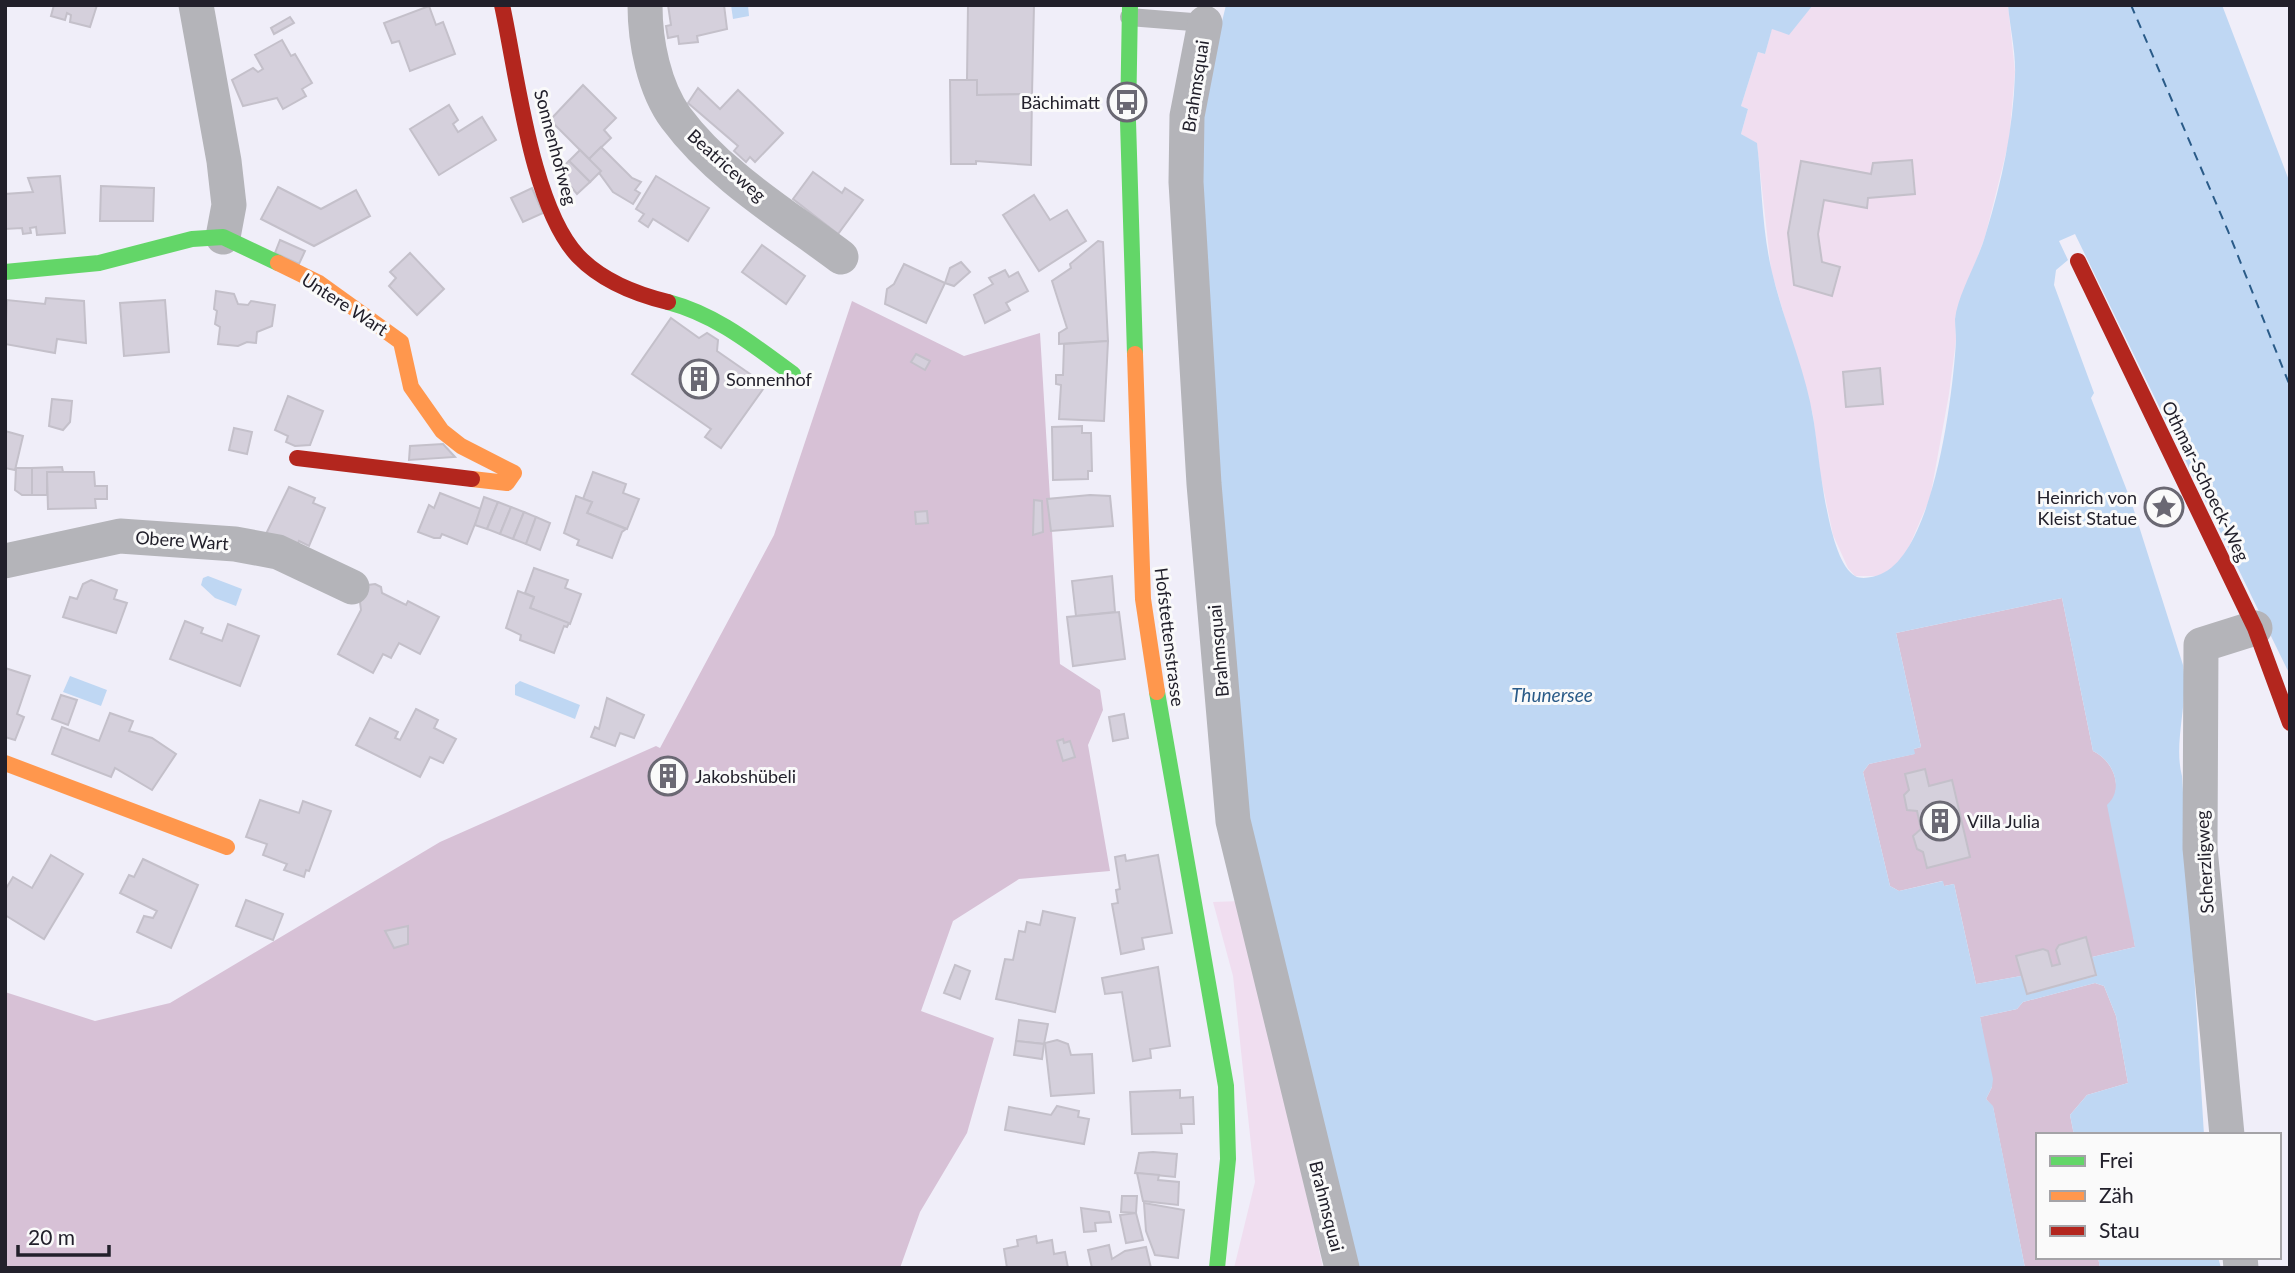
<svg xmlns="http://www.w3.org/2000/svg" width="2295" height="1273" viewBox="0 0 2295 1273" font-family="Lato,sans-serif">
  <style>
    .green { fill: #f0def0 }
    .forest { fill: #d7c1d6 }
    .water { fill: #bfd7f3; fill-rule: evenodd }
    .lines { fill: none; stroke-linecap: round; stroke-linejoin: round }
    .ferry { stroke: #2a5b88; stroke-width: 2; stroke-dasharray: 9 7; stroke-linecap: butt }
    .building { fill: #d5d0dc; stroke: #c4c0ca; stroke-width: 2 }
    .lane { stroke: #b4b4b9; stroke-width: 18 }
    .street { stroke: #b4b4b9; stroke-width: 35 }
    .fast { stroke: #63d668; stroke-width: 16 }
    .slow { stroke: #ff974d; stroke-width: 16 }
    .jam { stroke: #b3261e; stroke-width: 16 }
    .labels { text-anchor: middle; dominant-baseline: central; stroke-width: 6; stroke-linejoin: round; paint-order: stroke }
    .street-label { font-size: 18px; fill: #22202b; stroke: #fafafa }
    .poi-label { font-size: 18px; fill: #22202b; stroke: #fafafa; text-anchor: start }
    .water-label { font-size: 19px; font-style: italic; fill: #2a5b88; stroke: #fafafa }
  </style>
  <rect width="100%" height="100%" fill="#f0eef9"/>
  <g class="green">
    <path d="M1813 5H2008L2015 72 2009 141 1985 237 1955 318 1956 340 1949 394 1930 498 1906 554 1894 568 1878 576H1855L1848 568 1833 535 1820 473 1813 415 1771 270 1757 144 1741 134 1748 109 1741 106 1758 52 1765 54 1772 28 1789 34Z"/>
    <path d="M1241 901 1323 1268H1234L1255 1182 1233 976 1213 902Z"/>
  </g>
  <g class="forest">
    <path d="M852 301 964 356 1040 333 1060 664 1100 690 1103 710 1088 745 1110 871 1019 879 953 921 921 1011 994 1038 967 1133 920 1212 900 1268H5V992L95 1021 170 1003 440 842 656 746 660 748 774 535Z"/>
    <path d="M2062 598 2093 751C2110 759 2121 780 2114 798L2135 947 2092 957 2096 976 2027 994 2021 976 1976 984 1954 884 1944 886 1942 881 1899 891 1890 886 1863 772 1869 764 1914 754V749L1921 747 1896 633Z"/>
    <path d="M2095 983 2104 986 2116 1016 2128 1083 2087 1095 2070 1115 2074 1135H2038V1257H2098L2100 1268H2025L1993 1107 1986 1099 1992 1087 1980 1017 2017 1009 2023 1002Z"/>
  </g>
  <g class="water">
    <path d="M731 5H748L749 16 733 19Z"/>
    <path d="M1226 5H1813L1789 35 1772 29 1765 54 1758 52 1741 106 1748 109 1741 134 1757 143C1762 185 1762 231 1772 272 1783 320 1805 368 1813 417 1819 449 1826 559 1855 576 1862 580 1874 577 1881 574 1934 552 1953 394 1956 341 1956 334 1955 326 1955 319 1958 293 1979 260 1986 233 2002 181 2013 130 2015 75 2016 52 2010 28 2008 5H2222L2290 183V675L2075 234 2059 241 2068 260 2056 270 2054 285 2094 393 2091 398 2131 501 2183 665C2189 703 2173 742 2182 776L2204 1135H2074L2070 1115 2087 1095 2128 1083 2116 1016 2104 986 2095 983 2023 1002 2017 1009 1980 1017 1993 1079 1992 1087 1986 1099 1993 1106 2025 1268H1352L1243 806 1196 129ZM2062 598 2093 751C2113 760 2125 789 2107 805L2135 947 2092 957 2096 976 2027 994 2021 976 1976 984 1954 884 1944 886 1943 881 1899 891 1890 886 1863 772 1869 764 1915 754 1914 749 1921 747 1896 633Z"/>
    <path d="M208 576 242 589 236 606 215 598 201 585 203 578Z"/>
    <path d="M70 676 107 690 101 706 63 692Z"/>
    <path d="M520 681 580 705 575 719 515 695V685Z"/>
    <path d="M2098 1257H2218L2221 1268H2100Z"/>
  </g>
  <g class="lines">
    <path class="ferry" d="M2131 5 2228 231 2290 386"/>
  </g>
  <g class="building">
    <path d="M54 5H97L90 27 70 22 71 15 67 13 65 20 51 16Z"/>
    <path d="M668 5H724L727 29 697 36 698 42 679 44 678 36 668 38 666 26 671 25Z"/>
    <path d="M968 5H1034L1032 94 977 95V80H967Z"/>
    <path d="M429 6 436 25 443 22 455 54 410 71 399 41 392 43 384 23Z"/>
    <path d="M290 17 294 23 274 34 271 28Z"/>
    <path d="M282 40 291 56 295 54 312 83 302 89 306 96 283 109 277 98 243 106 232 80 253 68 258 72 263 69 255 55Z"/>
    <path d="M950 80H977V95L1032 94 1031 165 976 161V164H951Z"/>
    <path d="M583 85 616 118 604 130 611 138 589 159 550 120Z"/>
    <path d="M698 88 720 109 738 90 783 133 755 162 750 157 746 162 734 151 738 146 688 103Z"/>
    <path d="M449 105 458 120 453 124 458 132 482 117 496 140 439 175 410 129Z"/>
    <path d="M601 147 632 178 641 182 635 190 640 193 633 204 613 192 589 159Z"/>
    <path d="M580 150 601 171 590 182 569 161Z"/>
    <path d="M1912 160 1915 194 1868 198 1867 208 1824 200 1818 234 1822 262 1840 267 1832 296 1794 285 1788 233 1801 161 1871 174 1873 163Z"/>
    <path d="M569 161 590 182 577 194 558 171Z"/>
    <path d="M813 172 842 193 845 188 863 200 838 234 793 199Z"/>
    <path d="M60 176 65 233 37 235 36 227 30 228 31 233 23 234 22 228 5 229V194L33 192 28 178Z"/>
    <path d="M656 176 709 208 688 241 653 219 648 227 639 221 644 214 636 209Z"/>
    <path d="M101 186 154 188 153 221H100Z"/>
    <path d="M278 187 321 209 356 190 370 216 314 246 261 219Z"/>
    <path d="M532 188 543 213 523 222 511 198Z"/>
    <path d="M1034 195 1050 220 1067 210 1086 241 1039 271 1003 215Z"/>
    <path d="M280 240 305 251 299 264 275 253Z"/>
    <path d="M1098 241 1103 242 1108 341 1059 344V333L1067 328 1052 281 1071 268 1070 264Z"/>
    <path d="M762 245 805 276 786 304 742 272Z"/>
    <path d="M410 253 444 289 417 315 389 286 396 278 390 272Z"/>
    <path d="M961 262 970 272 954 286 945 283 950 268Z"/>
    <path d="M904 264 945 283 926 323 885 304 887 289 894 284Z"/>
    <path d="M1005 270 1009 277 1018 272 1028 291 1006 303 1010 310 985 323 974 295 993 284 989 278Z"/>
    <path d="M216 291 234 294 238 304 248 305 251 301 275 305 272 326 257 332 256 343 247 342 238 346 218 344 220 327 215 324 217 311 214 309Z"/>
    <path d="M46 298 84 301 86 343 57 339 55 353 5 344 7 300 45 304Z"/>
    <path d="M165 300 169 352 124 356 120 303Z"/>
    <path d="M671 318 699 338 707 333 718 340 717 351 766 385 721 448 705 437 711 429 632 374Z"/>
    <path d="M1108 341 1104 421 1059 419 1061 385 1056 384V375H1063L1064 344Z"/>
    <path d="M916 354 930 361 925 370 911 362Z"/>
    <path d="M1880 368 1883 404 1846 407 1843 372Z"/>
    <path d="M288 396 323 411 310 445 295 446 286 442 288 436 275 430Z"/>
    <path d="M52 399 72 401 70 422 63 430 49 426Z"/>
    <path d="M1082 426V433H1091L1092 471H1088V479L1053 480 1052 427Z"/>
    <path d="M234 428 252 432 247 454 229 450Z"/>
    <path d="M5 431 23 436 15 470 5 468Z"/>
    <path d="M443 444 455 457 409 460 410 446Z"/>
    <path d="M62 467 63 472H47V495H32V468Z"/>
    <path d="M16 468H32V495H22L15 490Z"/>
    <path d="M47 472H94L95 486H107V499H95L96 508 48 509Z"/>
    <path d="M593 472 626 484 623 493 639 499 627 529 587 513 592 502 583 499Z"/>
    <path d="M289 487 315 498 313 503 325 508 309 546 299 541 297 546 266 534Z"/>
    <path d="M440 493 481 509 467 544 442 534 440 538H434L418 532 429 505 434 508Z"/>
    <path d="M1090 495 1110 496 1113 526 1051 531 1047 499Z"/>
    <path d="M576 496 592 502 587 513 626 529 622 532 612 558 577 545 579 540 564 533Z"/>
    <path d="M484 497 498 502 487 529 475 525Z"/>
    <path d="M1034 500 1042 501 1043 532 1033 535Z"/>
    <path d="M498 502 511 507 500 534 487 529Z"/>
    <path d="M511 507 524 512 513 539 500 534Z"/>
    <path d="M927 511 928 523 916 524 915 512Z"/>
    <path d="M524 512 536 517 526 544 513 539Z"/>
    <path d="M536 517 550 523 540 550 526 544Z"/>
    <path d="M534 568 568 580 565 588 581 594 570 624 530 608 534 597 525 593Z"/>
    <path d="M1112 576 1115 612 1076 616 1072 581Z"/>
    <path d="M91 580 117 590 114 599 127 603 116 633 63 617 70 597 77 599 83 584Z"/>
    <path d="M375 584 381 587 382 593 406 605 408 601 439 617 420 654 399 643 391 658 383 654 373 673 338 654 361 610 360 602 368 585Z"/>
    <path d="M518 591 534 597 530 608 569 623 567 627 564 626 554 653 520 640 521 635 506 628Z"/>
    <path d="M1119 612 1125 659 1073 666 1067 617Z"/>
    <path d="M185 621 203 628 201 633 222 641 228 624 259 636 240 686 170 659Z"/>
    <path d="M5 668 30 676 17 714 24 717 15 740 5 737Z"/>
    <path d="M61 695 77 700 68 725 52 719Z"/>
    <path d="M607 698 644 715 634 738 620 733 615 746 591 737 595 727 599 729Z"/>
    <path d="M416 709 438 720 434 728 456 739 443 763 430 757 420 777 356 745 370 718 398 732 395 738 400 740Z"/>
    <path d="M110 713 133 721 129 731 152 738 176 754 152 790 115 768 111 777 52 754 62 727 99 741Z"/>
    <path d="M1124 714 1128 738 1113 741 1109 717Z"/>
    <path d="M1063 739 1064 743 1070 741 1075 757 1063 761 1057 741Z"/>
    <circle cx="668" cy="775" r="11"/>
    <path d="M1925 769 1929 786 1952 780 1970 857 1927 868 1923 852 1917 849 1913 836 1921 829 1917 811 1907 810 1904 795 1909 790 1905 774Z"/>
    <path d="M260 800 299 813 303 801 331 811 309 871 306 870 304 877 284 870 287 864 263 855 267 844 246 837Z"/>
    <path d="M51 855 83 874 44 939 5 915V890L13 877 32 888Z"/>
    <path d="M1125 855 1126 861 1158 855 1172 933 1142 938 1144 949 1121 954 1112 904 1118 903 1116 890 1120 889 1115 857Z"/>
    <path d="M143 859 198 885 171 948 137 932 144 916 153 918 157 911 120 893 129 875 134 877Z"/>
    <path d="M246 900 283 914 273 940 236 926Z"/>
    <path d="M1043 911 1075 918 1055 1012 996 999 1005 959 1013 960 1019 931 1025 932 1027 922 1040 925Z"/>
    <path d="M408 926V944L394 948 385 931Z"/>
    <path d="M2086 937 2096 975 2027 994 2016 956 2043 949 2048 951 2052 966 2060 964 2056 950 2059 945Z"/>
    <path d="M955 965 970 971 960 999 944 993Z"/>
    <path d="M1158 967 1170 1046 1150 1049 1151 1058 1133 1061 1122 992 1105 994 1102 978Z"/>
    <path d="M1019 1020 1048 1024 1044 1044 1016 1041Z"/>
    <path d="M1057 1040 1068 1044 1071 1055 1092 1054 1094 1093 1051 1096 1045 1043Z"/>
    <path d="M1016 1041 1044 1044 1042 1059 1014 1055Z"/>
    <path d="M1180 1090V1098L1193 1097 1194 1124H1181L1182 1133 1132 1134 1130 1092Z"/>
    <path d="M1057 1106 1079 1111 1078 1117 1089 1119 1084 1144 1005 1130 1009 1107 1051 1115Z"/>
    <path d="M1153 1152 1177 1154 1175 1177 1135 1173 1139 1153Z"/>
    <path d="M1137 1173 1159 1175 1158 1180 1179 1182 1178 1205 1143 1201Z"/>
    <path d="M1122 1196H1137L1136 1213 1121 1212Z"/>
    <path d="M1144 1203 1184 1210 1178 1258 1155 1255 1146 1231Z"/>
    <path d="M1081 1208 1109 1212 1111 1222 1095 1223 1096 1231 1084 1232Z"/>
    <path d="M1136 1213 1143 1240 1126 1243 1120 1215Z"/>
    <path d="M1036 1236 1037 1243 1052 1240 1054 1254 1065 1252 1068 1268H1007L1004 1249 1018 1246 1017 1240Z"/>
    <path d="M1109 1245 1112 1259 1125 1251 1146 1247 1151 1268H1092L1088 1250Z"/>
  </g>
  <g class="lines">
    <path class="lane" d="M1129 17 1205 23"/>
    <g class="street">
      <path d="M196 5 224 161 229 205 223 237"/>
      <path d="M645 5C645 42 654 88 676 118 718 175 785 215 841 257"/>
      <path d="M1205 23 1187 116 1186 182 1204 484 1233 821 1342 1268"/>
      <path d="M5 561 120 536 235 544 278 552 352 587"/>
      <path d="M2227 1135 2200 848 2201 645 2255 628"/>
      <path d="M2240 1257 2241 1268"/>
    </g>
    <g class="fast">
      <path d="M1130 5 1128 121 1135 354"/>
      <path d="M5 272 99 263 192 239 223 237 278 263"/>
      <path d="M668 302C717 315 753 345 793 374"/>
      <path d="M1157 692 1226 1086 1228 1159 1217 1268"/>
    </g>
    <g class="slow">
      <path d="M278 263 319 283 401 342 411 387 442 431 461 446 514 473 507 483 472 479"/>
      <path d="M1135 354 1143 599 1157 692"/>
      <path d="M5 763 227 847"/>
    </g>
    <g class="jam">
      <path d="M502 5C517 73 531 206 578 256 602 281 635 294 668 302"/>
      <path d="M2078 261 2255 628 2290 723"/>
      <path d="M297 458 472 479"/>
    </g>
  </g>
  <defs>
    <symbol id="bus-ring" viewBox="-11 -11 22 22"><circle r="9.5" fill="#fafafa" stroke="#6a6873" stroke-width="1.5"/><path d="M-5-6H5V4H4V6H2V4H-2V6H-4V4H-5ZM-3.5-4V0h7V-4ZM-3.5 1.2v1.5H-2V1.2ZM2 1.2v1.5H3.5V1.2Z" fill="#6a6873"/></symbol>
    <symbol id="building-ring" viewBox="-11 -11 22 22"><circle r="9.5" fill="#fafafa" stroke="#6a6873" stroke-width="1.5"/><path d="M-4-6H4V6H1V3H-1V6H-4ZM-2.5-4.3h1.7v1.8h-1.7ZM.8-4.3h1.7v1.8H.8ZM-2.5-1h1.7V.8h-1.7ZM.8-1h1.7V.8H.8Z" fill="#6a6873"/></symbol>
    <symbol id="sight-ring" viewBox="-11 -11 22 22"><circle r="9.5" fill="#fafafa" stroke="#6a6873" stroke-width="1.5"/><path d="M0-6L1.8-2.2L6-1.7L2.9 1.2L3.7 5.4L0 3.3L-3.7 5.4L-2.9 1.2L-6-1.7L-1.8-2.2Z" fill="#6a6873"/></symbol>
  </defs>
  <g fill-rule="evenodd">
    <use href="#bus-ring" x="1105" y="80" width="44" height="44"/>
    <use href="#building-ring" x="677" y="357" width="44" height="44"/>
    <use href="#sight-ring" x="2142" y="485" width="44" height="44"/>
    <use href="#building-ring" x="646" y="754" width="44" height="44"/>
    <use href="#building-ring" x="1918" y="799" width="44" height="44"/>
  </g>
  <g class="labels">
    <g class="street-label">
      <text transform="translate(1195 86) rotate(-81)">Brahmsquai</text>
      <text transform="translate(556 147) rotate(75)">Sonnenhofweg</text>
      <text transform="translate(727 165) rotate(42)">Beatriceweg</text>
      <text transform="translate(345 304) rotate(33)">Untere Wart</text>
      <text transform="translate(2206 481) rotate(64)">Othmar-Schoeck-Weg</text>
      <text transform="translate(182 540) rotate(4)">Obere Wart</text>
      <text transform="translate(1170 637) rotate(83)">Hofstettenstrasse</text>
      <text transform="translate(1218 651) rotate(-95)">Brahmsquai</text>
      <text transform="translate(2204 862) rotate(-93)">Scherzligweg</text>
      <text transform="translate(1327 1206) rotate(76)">Brahmsquai</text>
    </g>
    <g class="poi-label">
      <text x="1100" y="102" text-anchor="end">Bächimatt</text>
      <text x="726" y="379">Sonnenhof</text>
      <text x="2137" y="497" text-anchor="end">Heinrich von<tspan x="2137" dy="21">Kleist Statue</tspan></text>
      <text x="695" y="776">Jakobshübeli</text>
      <text x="1967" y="821">Villa Julia</text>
    </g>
    <g class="water-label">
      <text x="1552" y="694">Thunersee</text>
    </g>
  </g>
  <rect width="2295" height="1273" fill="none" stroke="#22202b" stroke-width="14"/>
  <rect x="2036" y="1133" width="245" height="126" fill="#fafafa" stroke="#a4a3a7" stroke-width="2"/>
  <rect x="2050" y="1156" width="35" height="10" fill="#63d668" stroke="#a4a3a7" stroke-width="2"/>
  <text x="2099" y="1168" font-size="21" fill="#22202b">Frei</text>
  <rect x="2050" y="1191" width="35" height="10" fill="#ff974d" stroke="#a4a3a7" stroke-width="2"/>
  <text x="2099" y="1203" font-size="21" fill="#22202b">Zäh</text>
  <rect x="2050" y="1226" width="35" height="10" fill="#b3261e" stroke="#a4a3a7" stroke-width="2"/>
  <text x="2099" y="1238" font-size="21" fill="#22202b">Stau</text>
  <path d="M18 1245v10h91v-10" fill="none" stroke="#22202b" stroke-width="3.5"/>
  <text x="28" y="1245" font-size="21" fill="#22202b" stroke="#fafafa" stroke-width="5" paint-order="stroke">20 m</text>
</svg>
